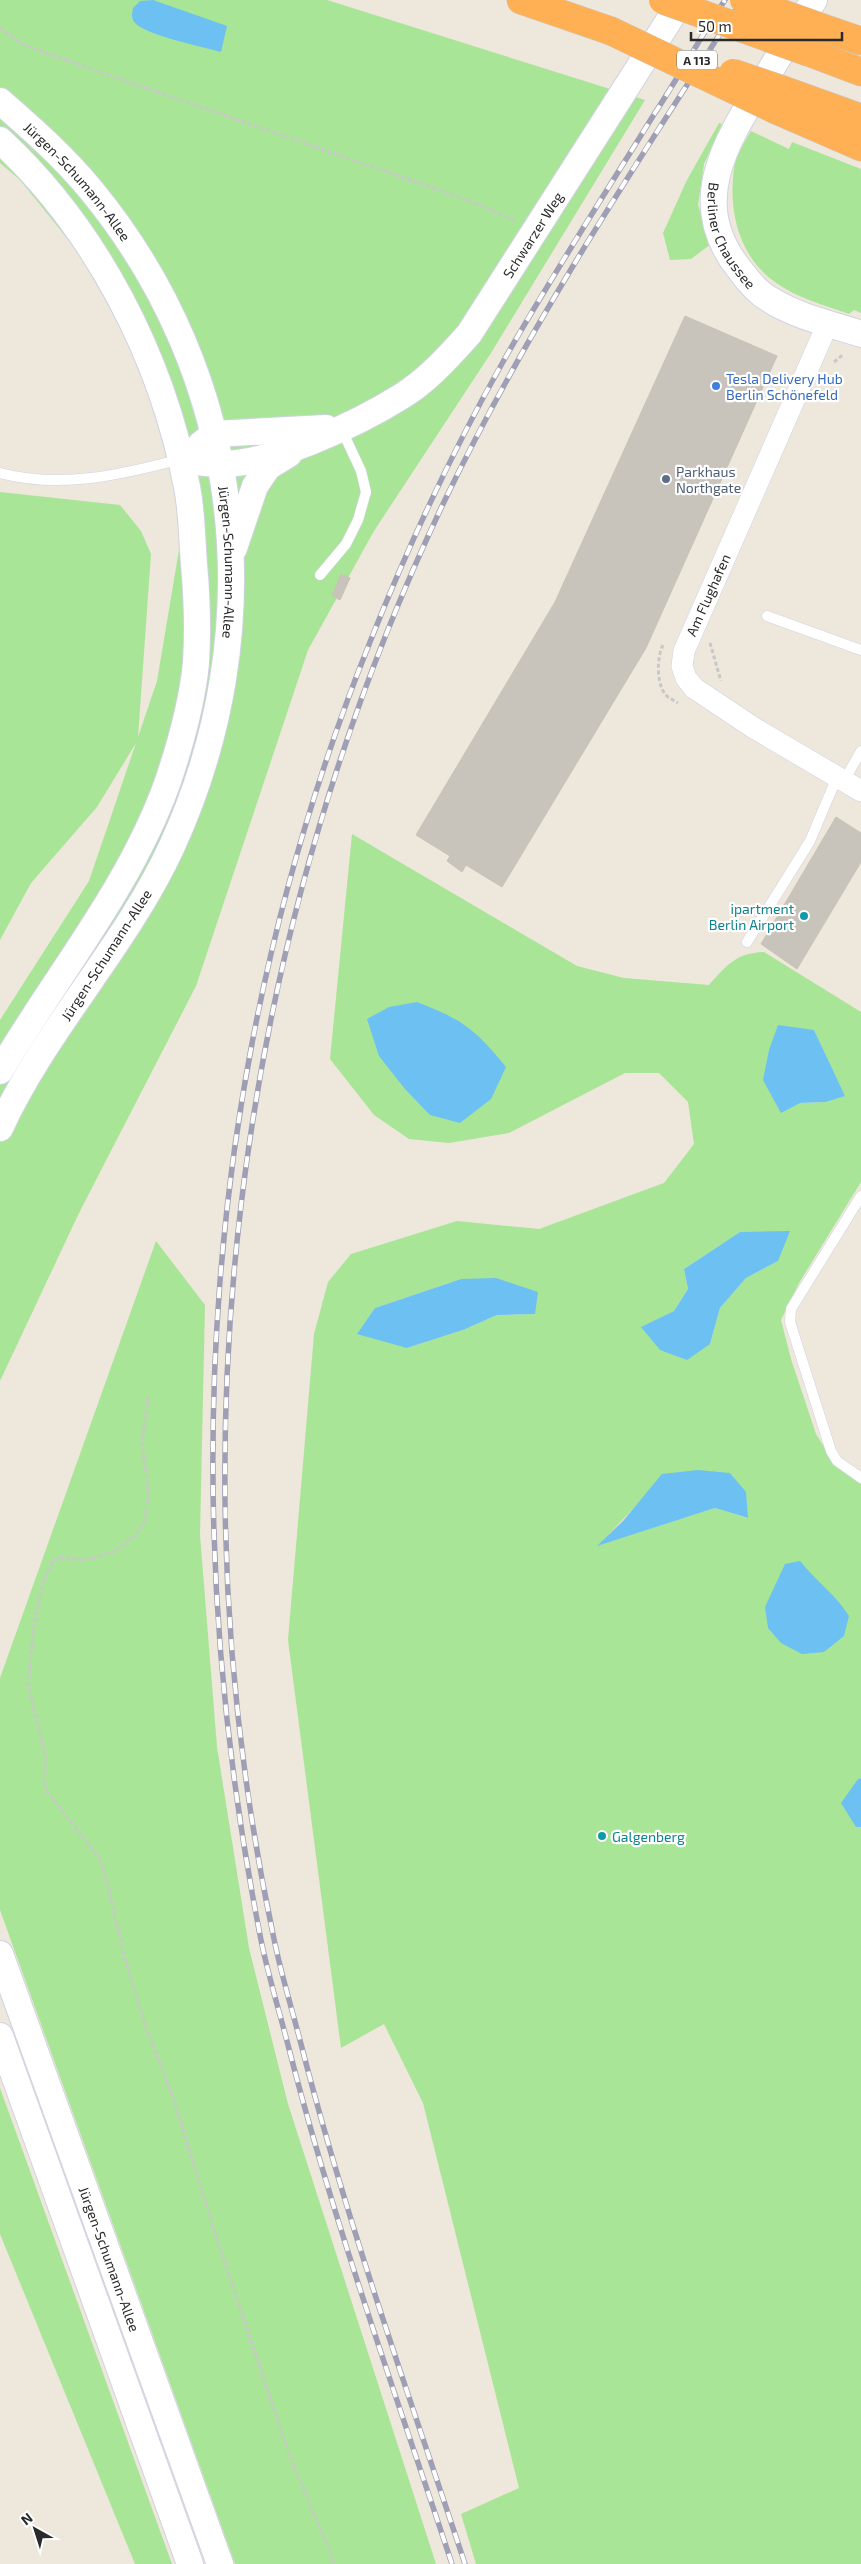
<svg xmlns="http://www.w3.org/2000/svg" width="861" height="2564" viewBox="0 0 861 2564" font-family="'Exo 2',sans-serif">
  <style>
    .green { fill: #a9e596; fill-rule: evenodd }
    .water { fill: #6cc0f2 }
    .building { fill: #c8c4bb; stroke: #c8c3b5 }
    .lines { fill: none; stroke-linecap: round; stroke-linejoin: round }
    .service-casing { stroke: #d1d2e3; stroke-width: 11 }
    .minor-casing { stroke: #d1d2e3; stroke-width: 22 }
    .tertiary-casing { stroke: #d1d2e3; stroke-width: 28 }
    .motorway-casing { stroke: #c8c8c8; stroke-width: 29 }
    .path { stroke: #c8c8c8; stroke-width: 3; stroke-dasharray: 4 2.5; stroke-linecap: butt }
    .service { stroke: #fff; stroke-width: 10 }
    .minor { stroke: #fff; stroke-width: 21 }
    .tertiary { stroke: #fff; stroke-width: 26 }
    .motorway { stroke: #ffb054; stroke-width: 28 }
    .rail-casing { stroke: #9e9fb5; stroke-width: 5.5 }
    .rail { stroke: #fff; stroke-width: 4; stroke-dasharray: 11; stroke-linecap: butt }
    .motorway-bridge-casing { stroke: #c8c8c8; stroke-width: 29; stroke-linecap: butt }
    .motorway-bridge { stroke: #ffb054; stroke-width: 28 }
    .shop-dot { fill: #3f7fe0; stroke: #fff; stroke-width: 2 }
    .service-dot { fill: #5c6f8a; stroke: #fff; stroke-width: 2 }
    .culture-dot { fill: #0f9aa8; stroke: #fff; stroke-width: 2 }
    .labels { text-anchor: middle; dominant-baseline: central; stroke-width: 4.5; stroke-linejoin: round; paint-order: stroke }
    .shield { fill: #fff; stroke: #6a6a6a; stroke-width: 1 }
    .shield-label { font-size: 12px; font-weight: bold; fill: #2a2a2a }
    .street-label { font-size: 14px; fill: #2a2a2a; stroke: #fff }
    .shop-label { font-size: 14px; fill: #366cbe; stroke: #fff; text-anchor: start }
    .service-label { font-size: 14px; fill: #4e5e75; stroke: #fff; text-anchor: start }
    .culture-label { font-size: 14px; fill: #0d838f; stroke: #fff; text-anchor: end }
  </style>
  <rect width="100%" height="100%" fill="#ede7dc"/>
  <g class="green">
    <path d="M0 0H327L645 100 491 353 374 531 308 650 196 986 79 1213 0 1381V1020L89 881 136 743 97 807 31 883 0 940V492L120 505 141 531 151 554 138 737 157 681 183 526 162 428 126 337 79 253 20 180 0 163Z"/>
    <path d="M719 123 722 124 704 164 698 205 711 244 691 259 670 260 663 233 687 180Z"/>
    <path d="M751 131 789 149 792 142 861 169V313L854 310 849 314C825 305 796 298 775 282 739 257 728 211 734 169 736 155 744 143 751 131Z"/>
    <path d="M352 834 577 966 624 978 709 985C727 965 736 953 764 952L861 1012V1182L799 1283 781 1320 791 1359 816 1434 834 1463 861 1484V1778L858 1779 856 1827H861V2564H476L461 2514 519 2488 423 2103 384 2024 341 2048 288 1640 314 1334 328 1282 351 1254 457 1221 539 1229 664 1183 694 1144 688 1102 659 1073H625L509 1133 449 1143 409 1139 374 1115 330 1059ZM814 1030 844 1096 826 1102 800 1103ZM740 1232 778 1261 746 1278 720 1308 710 1344 642 1327 674 1311 688 1289 684 1269ZM461 1279 535 1314 497 1315 463 1330 407 1348 375 1308ZM746 1492 747 1518 715 1508 599 1545 643 1498Z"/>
    <path d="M156 1241 205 1305 200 1535 217 1747 249 1948 288 2104 436 2564H235L0 1910V1678Z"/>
    <path d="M0 2088 172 2564H135L0 2234Z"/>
  </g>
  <g class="water">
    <path d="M153 0 227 26 221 52C203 47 146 35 135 23 131 18 132 14 133 8L140 1Z"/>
    <path d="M417 1002C463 1020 475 1029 506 1067L491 1099 460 1123 430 1115 405 1089 379 1056 367 1019 389 1007Z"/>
    <path d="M778 1025 814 1030 845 1096 826 1102 800 1103 781 1113 763 1080 769 1050Z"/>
    <path d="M790 1231 778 1261 746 1278 720 1308 710 1344 687 1360 660 1350 641 1327 674 1311 688 1289 684 1269 740 1232Z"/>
    <path d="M496 1278 538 1292 535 1314 497 1315 463 1330 407 1348 357 1334 375 1308 461 1279Z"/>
    <path d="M698 1470 730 1473 746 1492 748 1518 715 1508 597 1546 623 1521 662 1474Z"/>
    <path d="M800 1561C816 1581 836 1595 849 1616L844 1636 824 1652 802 1654 781 1643 768 1628 765 1607 785 1564Z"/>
    <path d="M861 1778V1827H856L841 1803 858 1779Z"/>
  </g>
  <g class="building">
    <path d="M685 316 777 356 646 648 502 887 466 865 462 872 447 861 450 856 416 835 555 602Z"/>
    <path d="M341 574 350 578 340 600 332 596Z"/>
    <path d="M836 817 861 833V862L797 969 761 944Z"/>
  </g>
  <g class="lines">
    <defs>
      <g id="service">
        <path d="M0 473C61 489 121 475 181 459"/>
        <path d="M320 575 346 544 358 520 366 492 361 471 341 428"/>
        <path d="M767 616 861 650"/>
        <path d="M844 781 861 751"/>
        <path d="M747 942 810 841 837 777"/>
        <path d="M861 1196 791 1309 790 1322 831 1451 837 1461 861 1478"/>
      </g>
      <path id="minor" d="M828 323 684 651 682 666 686 678 694 688 754 728 861 791"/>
      <g id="tertiary">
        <path id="s1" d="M814 0C796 28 779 56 762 84 724 144 687 205 740 270 748 281 757 292 769 299 795 316 831 324 861 334"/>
        <path id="s2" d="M0 101C32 129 64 157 91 190 245 377 272 628 172 846 126 946 46 1028 0 1128"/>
        <path d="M0 140C97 230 162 358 187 487 192 512 192 539 194 564 197 597 198 630 196 663 192 703 180 746 167 784 129 889 56 976 0 1071"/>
        <path d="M201 444 214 434 326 428"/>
        <path id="s3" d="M181 459C193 461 206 464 218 464 269 466 359 423 402 396 428 380 448 357 469 334L682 0"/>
        <path d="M234 548 255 486 268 467 289 454"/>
        <path id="s4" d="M0 1954 220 2564"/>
        <path d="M0 2036 190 2564"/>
      </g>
      <g id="motorway">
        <path d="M521 0 611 31"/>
        <path d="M823 28 861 41"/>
        <path d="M808 52 861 72"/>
        <path d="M783 90 861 118"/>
        <path d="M776 110 861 147"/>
      </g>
    </defs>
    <use href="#service" class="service-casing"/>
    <use href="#minor" class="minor-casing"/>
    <use href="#tertiary" class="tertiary-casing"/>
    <use href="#motorway" class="motorway-casing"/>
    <g class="path">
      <path d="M0 28 22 44 40 51 465 199 516 221"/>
      <path d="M834 362 844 354"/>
      <path d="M710 643 721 681"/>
      <path d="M663 645C657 657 656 682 665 694 668 698 674 700 678 703"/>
      <path d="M148 1397 142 1443 149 1495 144 1523 134 1536 115 1551 94 1558 77 1560 63 1557 53 1560 43 1582 34 1626 28 1684 46 1759 44 1781 46 1790 99 1858 104 1871 128 1970 147 2030 175 2103 211 2221 289 2454 335 2564"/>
    </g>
    <use href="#service" class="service"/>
    <use href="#minor" class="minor"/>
    <use href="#tertiary" class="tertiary"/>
    <use href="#motorway" class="motorway"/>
    <defs>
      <g id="rail">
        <path d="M452 2564C395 2392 333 2221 288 2045 279 2010 268 1975 261 1940 174 1502 202 1059 370 642 408 546 453 450 504 360 551 277 603 197 653 116 678 78 700 38 725 0"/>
        <path d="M465 2564C408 2392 346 2220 301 2044 292 2009 281 1974 274 1939 171 1457 232 949 443 504 527 328 636 164 742 0"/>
      </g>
    </defs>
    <use href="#rail" class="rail-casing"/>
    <use href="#rail" class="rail"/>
    <defs>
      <g id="motorway-bridge">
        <path d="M663 0 808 52"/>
        <path d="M744 0 823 28"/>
        <path d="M611 31 776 110"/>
        <path d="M733 73 783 90"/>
      </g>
    </defs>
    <use href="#motorway-bridge" class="motorway-bridge-casing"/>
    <use href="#motorway-bridge" class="motorway-bridge"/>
  </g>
  <circle class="shop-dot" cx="716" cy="386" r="5"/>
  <circle class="service-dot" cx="666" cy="479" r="5"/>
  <g class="culture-dot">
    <circle cx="804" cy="916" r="5"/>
    <circle cx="602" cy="1836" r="5"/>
  </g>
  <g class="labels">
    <rect class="shield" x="677" y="50.5" width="40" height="19" rx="4"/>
    <g class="shield-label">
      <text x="697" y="60">A 113</text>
    </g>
    <g class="street-label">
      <text stroke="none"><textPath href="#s2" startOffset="112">Jürgen-Schumann-Allee</textPath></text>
      <text stroke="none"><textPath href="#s1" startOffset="266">Berliner Chaussee</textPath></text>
      <text stroke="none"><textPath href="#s3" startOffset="445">Schwarzer Weg</textPath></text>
      <text stroke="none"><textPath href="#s2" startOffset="532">Jürgen-Schumann-Allee</textPath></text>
      <text transform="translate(708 595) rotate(-66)">Am Flughafen</text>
      <text transform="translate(106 955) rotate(-57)">Jürgen-Schumann-Allee</text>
      <text stroke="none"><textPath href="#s4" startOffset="324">Jürgen-Schumann-Allee</textPath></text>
    </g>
    <g class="shop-label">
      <text x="726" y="378">Tesla Delivery Hub<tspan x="726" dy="16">Berlin Schönefeld</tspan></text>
    </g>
    <g class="service-label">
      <text x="676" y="471">Parkhaus<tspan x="676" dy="16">Northgate</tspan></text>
    </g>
    <g class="culture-label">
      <text x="794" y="908">ipartment<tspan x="794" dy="16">Berlin Airport</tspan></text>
      <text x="612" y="1836" text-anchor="start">Galgenberg</text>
    </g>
  </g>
  <g transform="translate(35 2529) rotate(321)" stroke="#ffffff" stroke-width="4" paint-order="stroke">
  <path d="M0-4L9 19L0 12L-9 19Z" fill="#2a2a2a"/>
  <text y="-8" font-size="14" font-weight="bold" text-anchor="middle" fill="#2a2a2a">N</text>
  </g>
  <path d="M691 32v8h151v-8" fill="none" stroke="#2a2a2a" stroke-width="2.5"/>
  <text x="698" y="32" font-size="15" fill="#2a2a2a" stroke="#ffffff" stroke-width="4" paint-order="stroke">50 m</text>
</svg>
